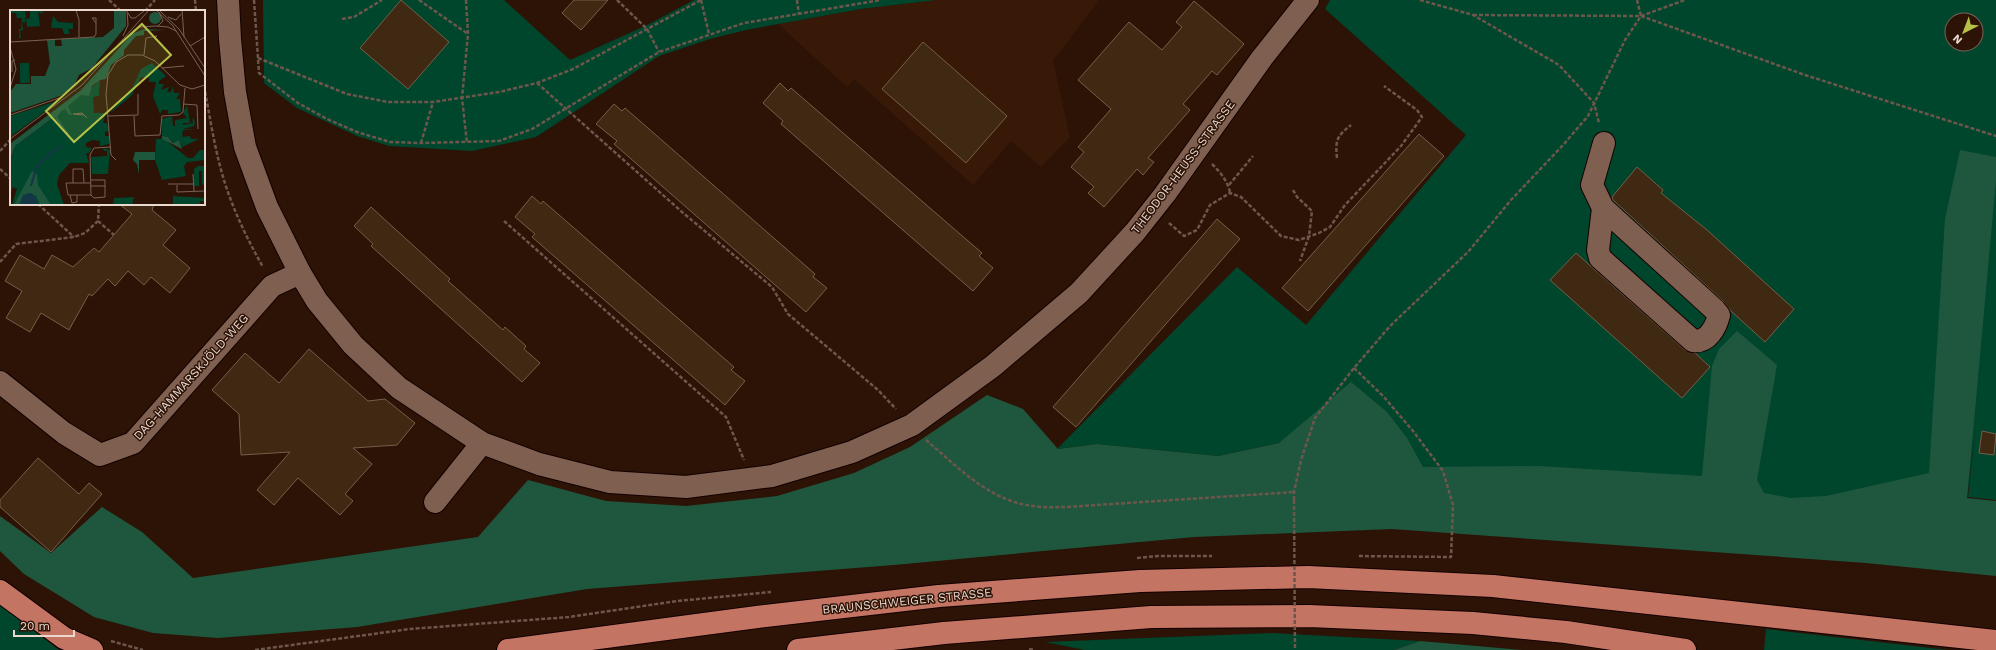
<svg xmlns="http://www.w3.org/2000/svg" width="1996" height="650" viewBox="0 0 1996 650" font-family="'Work Sans',sans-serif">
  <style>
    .built { fill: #381907 }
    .green { fill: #00462d; fill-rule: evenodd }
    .forest { fill: #1e573e }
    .building { fill: #3f2913; stroke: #775e47 }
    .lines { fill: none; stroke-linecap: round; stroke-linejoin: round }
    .minor-casing { stroke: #130100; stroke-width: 24 }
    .highway-casing { stroke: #130100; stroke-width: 24 }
    .path { stroke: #6d564b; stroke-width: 2.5; stroke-dasharray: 4 2; stroke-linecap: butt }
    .minor { stroke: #7e5f50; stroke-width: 22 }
    .highway { stroke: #c47463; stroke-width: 22 }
    .path-bridge { stroke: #6d564b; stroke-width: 2.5; stroke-dasharray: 4 2; stroke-linecap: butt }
    .labels { text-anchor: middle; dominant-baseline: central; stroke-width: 3; stroke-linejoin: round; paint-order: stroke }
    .street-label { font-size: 12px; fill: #ead8cf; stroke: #2c1306 }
    .inset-river { fill: none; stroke: #153646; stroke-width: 2 }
    .inset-road { fill: none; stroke: #786256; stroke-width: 1 }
    .view { fill: #b7c148; fill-opacity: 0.15; stroke: #b7c148; stroke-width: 2 }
    .inset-edge { fill: none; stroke: #ead8cf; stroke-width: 2 }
  </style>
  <rect width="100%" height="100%" fill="#2c1306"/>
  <path class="built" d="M936 0H1099L1053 61 1070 137 1041 167 1011 141 973 185 854 79 847 87 778 24 861 9Z"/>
  <g class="green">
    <path d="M263 0H504L570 60 647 25 694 0H936L861 9 746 30 710 39 659 56 536 137 472 151 389 146 357 136 297 108 264 83Z"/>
    <path d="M1330 0H1996V500L1968 497 1977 416 1967 499 1866 563 1279 443 1218 456 1097 444 1057 449 1237 267 1306 325 1466 135 1325 9ZM1952 20H1976V44H1952Z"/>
    <path d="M0 604 59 650H0Z"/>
    <path d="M1766 629 1948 650H1764Z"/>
    <path d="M1272 633 1420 641 1394 650H1085L1045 642Z"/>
  </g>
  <g class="forest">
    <path d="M1960 150 1996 157V180L1967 498 1996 501V576L1866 563 1392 529 1194 537 894 565 587 589 357 627 218 638 153 633 94 617 24 574 0 551V516L51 553 102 507 142 532 193 578 478 537 528 480 606 501 686 506 777 496 854 473 910 447 987 395 1023 409 1058 449 1097 444 1218 456 1279 443 1351 382 1387 412 1407 438 1423 467 1539 466 1702 476 1712 366 1719 349 1737 331 1777 365 1757 480 1764 493 1791 498 1826 496 1929 473 1945 219Z"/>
    <path d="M1420 641 1522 650H1394Z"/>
  </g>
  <g class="building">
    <path d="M401 0 449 42 408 89 360 48Z"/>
    <path d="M574 0H608L581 30 562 13Z"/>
    <path d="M1194 1 1244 44 1217 75 1212 71 1183 104 1190 110 1148 158 1154 162 1143 175 1137 169 1104 207 1088 193 1094 187 1071 167 1084 152 1078 147 1111 109 1078 80 1129 22 1162 50 1182 27 1176 22Z"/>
    <path d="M923 42 1007 116 966 163 882 89Z"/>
    <path d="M780 83 788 91 791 88 982 253 979 256 993 268 973 291 781 124 783 121 763 103Z"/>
    <path d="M614 104 622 111 625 108 815 274 813 277 827 288 806 312 614 144 617 141 596 124Z"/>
    <path d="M1419 134 1444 156 1308 311 1282 288Z"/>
    <path d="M1637 167 1663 190 1661 193 1707 230 1794 309 1765 342 1731 311 1723 301 1613 200 1612 197Z"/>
    <path d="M532 196 541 204 543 201 734 367 731 370 745 381 725 405 532 237 535 234 515 217Z"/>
    <path d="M119 204H154L152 210 176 230 163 245 190 268 170 293 151 277 144 285 128 271 115 286 108 279 92 296 89 294 69 330 41 313 30 332 6 318 22 291 5 281 20 255 44 269 52 255 73 267 94 248 99 252 132 214Z"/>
    <path d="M371 207 450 279 448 281 503 330 505 327 526 346 524 349 540 363 522 382 371 246 373 244 354 226Z"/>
    <path d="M1217 219 1240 239 1076 427 1053 407Z"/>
    <path d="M1576 253 1685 350 1695 353 1710 367 1682 398 1550 280Z"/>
    <path d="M309 349 368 401 385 399 415 423 397 445 353 448 372 464 345 494 353 501 340 515 298 478 274 505 257 490 290 452 241 455 239 414 212 390 245 353 279 383Z"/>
    <path d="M1982 431 1996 434 1994 455 1979 453Z"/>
    <path d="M38 458 79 494 89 483 102 494 51 552 0 507V500Z"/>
  </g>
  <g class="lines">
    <defs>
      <g id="minor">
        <path d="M228 0 230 39 235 92 245 147 267 207 300 273 317 301 353 345 399 388 482 443 539 464 610 482 686 487 772 476 852 452 912 425 993 366 1079 293 1135 232 1165 194 1262 58 1308 0"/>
        <path d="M1603 208 1598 250 1600 258 1693 341C1708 343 1716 327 1719 315L1715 310 1603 208 1592 185 1604 143"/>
        <path d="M0 382 64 433 100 455 133 443 272 286 300 273"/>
        <path d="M435 502 482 443"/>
      </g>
      <g id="highway">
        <path d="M0 591 64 638 92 650"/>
        <path d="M508 650 757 617 939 596 1140 581 1308 577 1493 586 1996 641"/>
        <path d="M798 650 944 633 1151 617 1309 616 1473 623 1566 632 1685 650"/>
      </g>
    </defs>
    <use href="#minor" class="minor-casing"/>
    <use href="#highway" class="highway-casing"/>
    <g class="path">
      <path d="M109 0 121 11"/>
      <path d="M195 0 196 11"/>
      <path d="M254 0 259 73 298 103 327 119 357 132 390 142 421 143 499 141 532 129 659 52 744 23 881 0"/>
      <path d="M419 0 468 34"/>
      <path d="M466 0 468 34 462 98 467 143"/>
      <path d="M617 0 647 29 659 52"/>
      <path d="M701 0 709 34"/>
      <path d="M797 0 799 15"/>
      <path d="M1420 0 1473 15 1559 65 1594 103 1599 123"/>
      <path d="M1637 0 1641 16"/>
      <path d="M145 11 155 0"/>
      <path d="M1473 15 1641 16 1805 75 1996 136"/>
      <path d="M342 19 354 17 382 0"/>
      <path d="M258 58 347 94 388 102H433L499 92 537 83 573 69 701 0"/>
      <path d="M537 83 682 212 772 287 788 314 878 390 896 409"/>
      <path d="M204 86C211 122 216 160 229 195 238 220 250 244 263 267"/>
      <path d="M421 143 433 102"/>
      <path d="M0 151 11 139"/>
      <path d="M1337 158C1335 140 1337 136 1351 125"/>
      <path d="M1212 164C1220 172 1228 181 1230 193"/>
      <path d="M0 169 11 179"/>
      <path d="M1229 185 1253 156"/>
      <path d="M1293 190 1297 197 1312 211 1309 236 1300 261"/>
      <path d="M38 204 74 237"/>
      <path d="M98 221 114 235"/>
      <path d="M504 221 726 417 744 460"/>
      <path d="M1169 223 1184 236 1197 230 1210 205 1230 193 1241 197 1281 236 1299 240 1319 233 1330 227 1345 205 1401 146 1422 117 1417 110 1384 86"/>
      <path d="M0 262 16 244 74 237 85 233 98 221 99 204"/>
      <path d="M1354 368 1384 397 1413 431 1443 471 1453 505 1451 557 1357 556"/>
      <path d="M926 440C958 467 989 501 1033 506 1044 508 1056 507 1067 507L1294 492"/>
      <path d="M1294 500V492L1301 460 1315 418 1354 368 1390 326 1468 252 1511 200 1564 144 1588 116 1625 40 1641 16 1685 0"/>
      <path d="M1137 558 1158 556H1212"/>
      <path d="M111 641 143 650"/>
      <path d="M1029 649 1035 650"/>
      <path d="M255 650 410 629 569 617 677 601 771 592"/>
    </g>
    <use href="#minor" class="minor"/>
    <use href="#highway" class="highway"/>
    <path class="path-bridge" d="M1294 500 1295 650"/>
  </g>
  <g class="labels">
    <g class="street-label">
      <text transform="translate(1183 167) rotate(-53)">THEODOR-HEUSS-STRASSE</text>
      <text transform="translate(191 377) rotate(-48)">DAG-HAMMARSKJÖLD-WEG</text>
      <text transform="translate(907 601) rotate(-6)">BRAUNSCHWEIGER STRASSE</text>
    </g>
  </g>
  <g transform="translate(10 10)">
    <rect width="195" height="195" fill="#2c1306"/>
    <path d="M0 0H13V2L15 0 16 8H13L15 9V13L12 12 13 20 10 21 11 28H9V19H11L12 8H7L6 3H0ZM23 0H31L28 1H32L34 4 28 2 30 16 17 17 16 9 20 8V1ZM43 6 48 12 63 13V19H67H58L60 24H54L52 18H41ZM10 53H19L20 73H10ZM142 53 156 66 149 71V74H154L151 80 159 77 157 82H161L163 76 164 83H170L166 89H170L171 102 158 104V100H152L150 104 143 86 146 72H139V68L131 67 122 85 99 104 123 77 131 59ZM90 70 89 86 83 87 84 103H96L93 113H97L99 121 95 122V126H99V134L90 136V131L83 130 76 133V137L82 138 79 143H76L79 153H60L49 165 47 174 54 195H2L7 179 3 177 0 185V151L5 136 44 107 46 99 70 81 79 80ZM47 91 48 92 0 127V106ZM177 95 180 113H173V115L183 113 182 108 185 111 184 116 173 119 186 120H173L172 127 180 126 181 129H189L172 137 169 130 164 133 158 127 152 126V109L162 106 163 116H165V110L177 108 173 103ZM146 129H154L178 148H183L190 140H195V150L177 152 174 156 176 166 152 170 145 150ZM93 138 100 140 98 164H82L81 147 97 146V141H94ZM188 156H195V176L192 174V161H189V176H184V159ZM163 186 195 188V192L190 191V194L163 195ZM124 187 122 195H103L104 188Z" fill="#00462d"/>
    <path d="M104 0H116V16L82 58 69 65 64 76 50 86 0 103V82L6 74H21V66H35L40 53 37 30 45 29V36H52L51 29 93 27 104 18ZM139 8a6 6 0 1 1 12 0a6 6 0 1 1-12 0ZM134 19 155 20 134 21V25L126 26 114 40V45L101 55 96 69 90 70 82 76 79 86 71 85 58 96 62 105H59L55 99 51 101 47 107 59 124 57 125 44 107 5 136 0 150 1 133 70 81 122 24ZM152 126 158 127 163 133 169 130 172 139 152 129ZM125 142H145V150H129V164L127 154 123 150ZM22 161 27 164 28 175 41 195H30L26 186 20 183 13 185 9 195H4Z" fill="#1e573e"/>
    <path d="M20 183 25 186 29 195H10L13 186Z" fill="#153646"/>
    <path class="inset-river" d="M21 176 26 159 32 151 52 135"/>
    <path class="inset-road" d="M43 0H64M66 0 69 10V27M146 0 163 16 195 66M172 0 174 27M150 1 169 19 195 58M118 3 121 8H125L134 1M158 7 166 10 171 4M148 16 153 11 149 2M123 21 130 17 146 16 158 17 166 21M113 26 118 15 117 0M0 32 84 27 86 24V8H82L86 13M180 36 195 27M0 37 6 59 0 78M134 45 136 28 147 26 145 27M152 58 174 56M2 62V51L5 50M173 94 187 95 188 119M0 105 52 87M74 105 72 103 63 104 74 105 77 108M98 106 128 105V84M124 106 125 126 150 125 152 106 169 105 173 102 175 78M0 129 72 75 139 0M106 150 101 145 96 84 98 65 106 52 118 45H132L145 51 170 75 182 79 195 75M183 164 184 181M81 170H95V187L84 188 81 185 80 145 81 143 84 138 101 137M63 173V159H73L74 173M81 173H56L58 185H81M158 174H183M167 175V182L195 181M81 176H95M60 185 62 193 67 192V185"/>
    <path class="view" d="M132 14 161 45 64 132 36 101Z"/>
    <rect width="195" height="195" class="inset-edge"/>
  </g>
  <g transform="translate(1964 32) rotate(222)"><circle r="19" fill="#2c1306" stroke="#786256"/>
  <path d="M0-3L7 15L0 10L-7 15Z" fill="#b7c148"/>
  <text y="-6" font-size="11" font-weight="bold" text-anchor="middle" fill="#ead8cf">N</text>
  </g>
  <path d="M14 630v6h60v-6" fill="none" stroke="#ead8cf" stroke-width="2"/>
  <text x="20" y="630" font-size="12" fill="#ead8cf" stroke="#2c1306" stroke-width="3" paint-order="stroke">20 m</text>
</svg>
